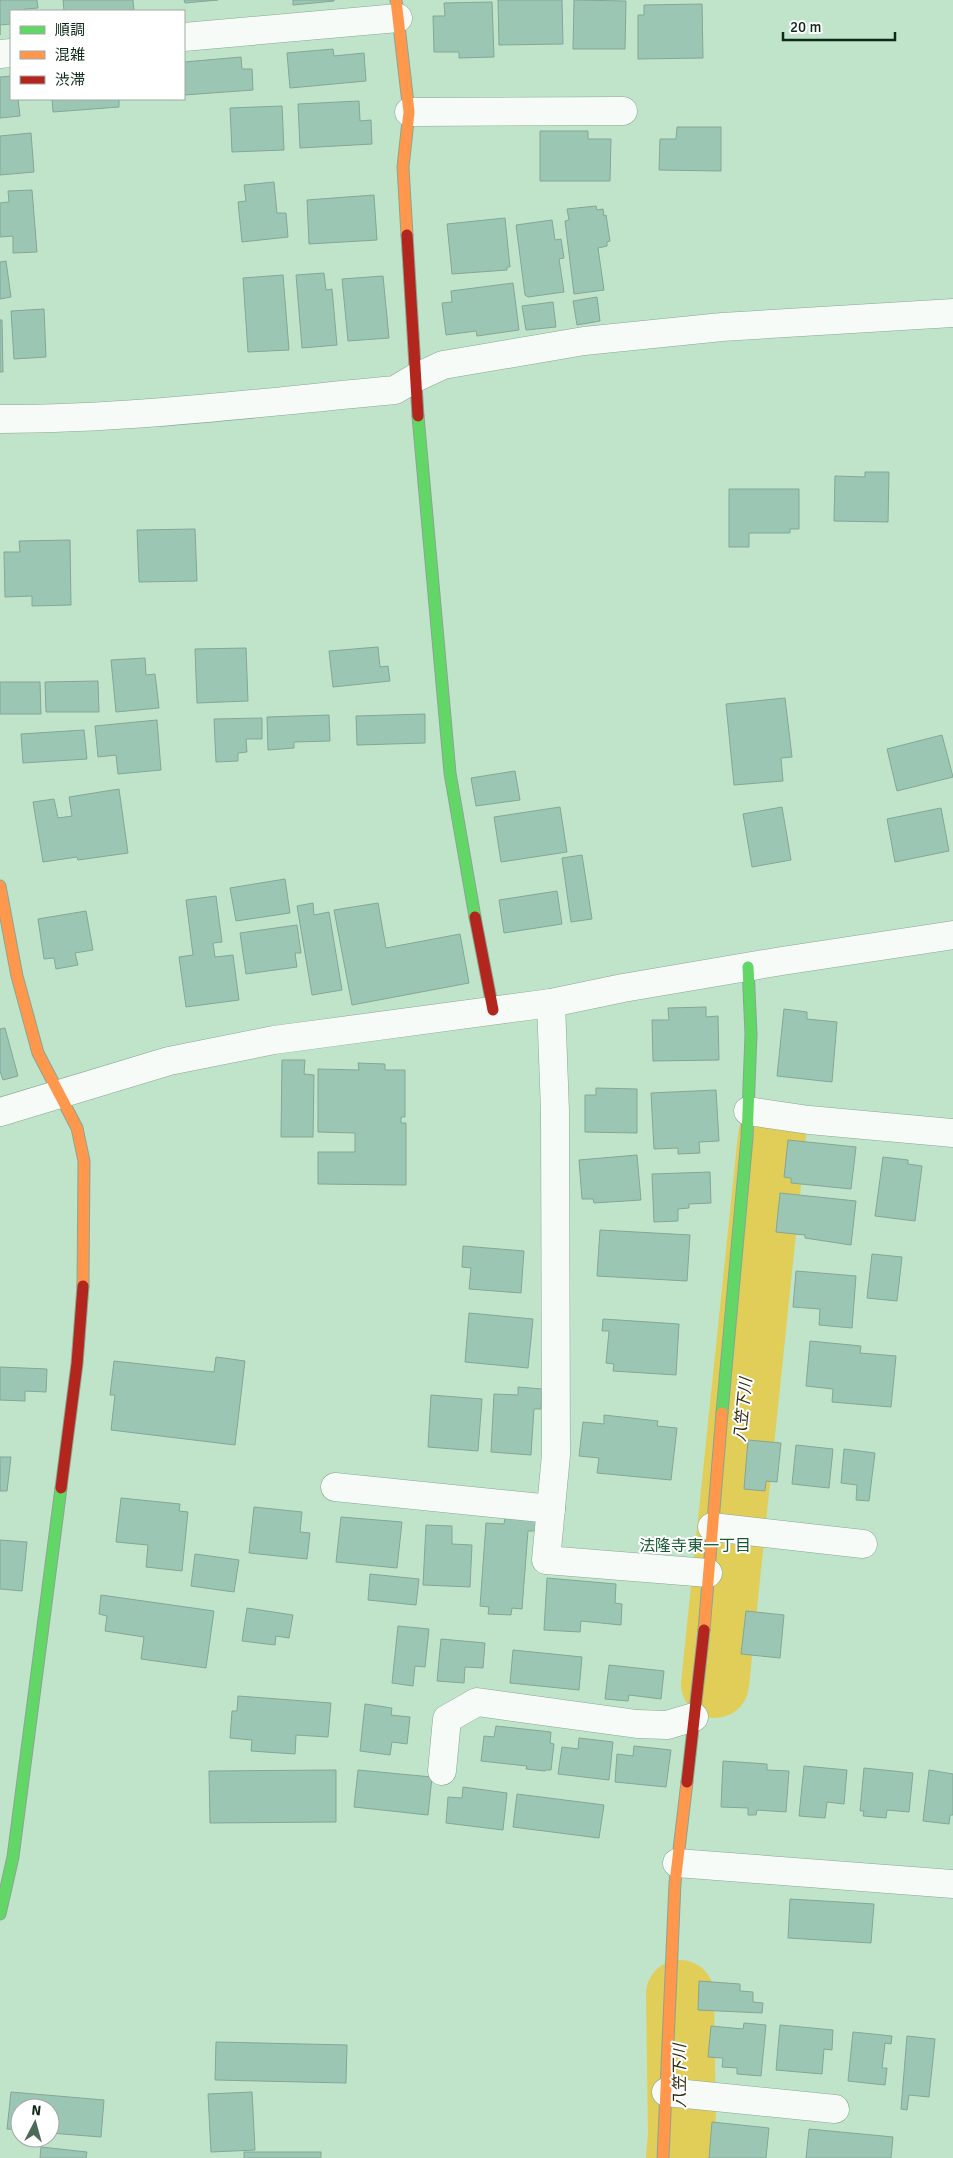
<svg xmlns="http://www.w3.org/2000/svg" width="953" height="2158" viewBox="0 0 953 2158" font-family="Signika,'Noto Sans JP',sans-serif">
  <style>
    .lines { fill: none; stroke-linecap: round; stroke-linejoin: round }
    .river { stroke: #e0ce59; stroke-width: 68 }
    .building { fill: #9cc6b4; stroke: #84a696 }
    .street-casing { stroke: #8aa692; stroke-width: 29 }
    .fast-casing { stroke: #8aa692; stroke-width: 13 }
    .slow-casing { stroke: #8aa692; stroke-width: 13 }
    .jam-casing { stroke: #8aa692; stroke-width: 13 }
    .street { stroke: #f6fbf7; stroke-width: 28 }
    .fast { stroke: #63d668; stroke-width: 11 }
    .slow { stroke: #ff974d; stroke-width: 11 }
    .jam { stroke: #b3261e; stroke-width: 11 }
    .labels { text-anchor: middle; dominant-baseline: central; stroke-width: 4; stroke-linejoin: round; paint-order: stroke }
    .water-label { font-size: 16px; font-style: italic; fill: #302912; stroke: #fff }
    .neighbourhood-label { font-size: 16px; fill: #165932; stroke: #fff }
  </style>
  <rect width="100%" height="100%" fill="#c0e4ca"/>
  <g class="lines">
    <g class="river">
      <path d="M715 1684 772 1136"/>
      <path d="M680 2158 682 2135 680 1994"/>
    </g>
  </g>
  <g class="building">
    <path d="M0 0H37L38 8 25 9V11H11V24L0 25V35Z"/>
    <path d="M63 0H133L134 11H64Z"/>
    <path d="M184 0H218L185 3Z"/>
    <path d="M293 0H334V1L293 5Z"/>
    <path d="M498 0H562L563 44 499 45Z"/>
    <path d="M574 0 626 1 625 49H573Z"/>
    <path d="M492 2 494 57 459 58V52H434L433 16H445L444 3Z"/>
    <path d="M702 4 703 58 638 59V15H644V5Z"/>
    <path d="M333 49 334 56 364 53 366 81 290 88 287 53Z"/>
    <path d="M241 57 242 69H252L253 90 184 95V62Z"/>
    <path d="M11 76V99H18L20 116 0 118V77Z"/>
    <path d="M52 99H119V107L53 112Z"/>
    <path d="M359 101 360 121 371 120 372 144 300 148 298 104Z"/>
    <path d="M282 106 284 150 232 152 230 108Z"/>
    <path d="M677 127H721V171L659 170 660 139H676Z"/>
    <path d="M540 131H588V139H611L610 181H540Z"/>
    <path d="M31 133 34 172 0 175V136Z"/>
    <path d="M274 182 277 213H286L288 237 242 242 238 202 246 201 244 185Z"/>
    <path d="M32 190 37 252 13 253V236L0 237V203L9 202 8 191Z"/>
    <path d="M374 195 377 240 309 244 307 200Z"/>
    <path d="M596 206 597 210 603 209 604 216 606 215 610 241 607 242V246L598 248 604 290 574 294 565 221 569 220 567 209Z"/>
    <path d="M505 218 510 267H507V270L452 274 447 224Z"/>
    <path d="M552 220 555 240 561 239 564 258 559 259 564 292 528 297 525 295 516 225Z"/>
    <path d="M6 261 11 297 0 299V262Z"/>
    <path d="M324 273 326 290 332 289 337 345 302 348 296 275Z"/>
    <path d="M283 275 289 350 248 352 243 278Z"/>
    <path d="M383 276 389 338 348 341 342 279Z"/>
    <path d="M513 283 519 330 477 336 476 331 446 335 442 303 452 302 451 291Z"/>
    <path d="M597 297 600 321 577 325 573 301Z"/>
    <path d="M553 302 556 327 526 330 522 306Z"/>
    <path d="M44 309 46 357 14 359 11 311Z"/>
    <path d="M0 320H2L3 372H0Z"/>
    <path d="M865 472H889L888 522 834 521 835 476 865 477Z"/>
    <path d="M729 489H799V529H790V533H749V547H729Z"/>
    <path d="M195 529 197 581 139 582 137 530Z"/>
    <path d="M70 540 71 605 32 606V596L5 597 4 552H20L19 541Z"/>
    <path d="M378 647 380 667 388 666 390 681 333 687 329 651Z"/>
    <path d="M246 648 248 701 197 703 195 649Z"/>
    <path d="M145 658 146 675 155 674 159 708 116 712 111 660Z"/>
    <path d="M98 681 99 712H46L45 682Z"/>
    <path d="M0 682H40L41 714H0Z"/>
    <path d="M785 698 792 757 781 758 783 781 734 785 726 704Z"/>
    <path d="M425 714V743L357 745 356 716Z"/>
    <path d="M329 715 330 741 294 742V748L268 750 267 717Z"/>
    <path d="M262 718V739H246L247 752 238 753V761L216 762 214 719Z"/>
    <path d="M157 720 161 770 118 774 116 755 98 757 95 726Z"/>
    <path d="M84 730 87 759 23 763 21 734Z"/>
    <path d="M942 735 953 777 897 791 887 749Z"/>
    <path d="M515 771 520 800 476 806 471 778Z"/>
    <path d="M119 789 128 853 78 860 77 857 43 862 33 802 54 799 58 818 72 816 69 797Z"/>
    <path d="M560 807 567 852 501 862 494 817Z"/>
    <path d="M782 807 791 860 752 867 743 814Z"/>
    <path d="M941 808 949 851 895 862 887 819Z"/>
    <path d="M582 855 592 919 571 922 562 858Z"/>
    <path d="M285 879 290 913 236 921 230 888Z"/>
    <path d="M557 891 562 924 504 933 499 900Z"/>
    <path d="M216 896 222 942 213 943 215 957 233 955 239 1000 186 1007 179 957 193 955 186 900Z"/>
    <path d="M313 903 314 915 329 912 342 990 312 995 297 906Z"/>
    <path d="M378 903 386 948 460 934 469 983 352 1005 334 910Z"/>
    <path d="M86 911 93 950 75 953 78 965 56 969 54 958 44 959 38 919Z"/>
    <path d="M297 925 301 953H295L297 967 246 974 240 933Z"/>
    <path d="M706 1007V1017L718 1016 719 1060 653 1061 652 1020H669L668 1008Z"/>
    <path d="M784 1009 807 1012V1019L837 1022 832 1082 777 1076Z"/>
    <path d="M5 1028 18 1076 3 1080 0 1071V1029Z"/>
    <path d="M282 1060H305L304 1074 314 1075 313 1137H281Z"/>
    <path d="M358 1063 385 1064V1070H405V1117H401V1123H406V1185L318 1184V1152H355V1133L318 1132V1069L359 1070Z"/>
    <path d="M596 1088 637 1089V1133L585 1132V1095H596Z"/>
    <path d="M716 1090 719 1141 699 1142 700 1153 678 1154V1148L654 1149 651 1093Z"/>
    <path d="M788 1140 856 1147 851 1189 791 1183V1178L784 1177Z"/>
    <path d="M637 1155 641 1200 594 1203 593 1199H582L579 1160Z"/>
    <path d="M883 1157 908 1160V1164L922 1166 915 1221 875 1216Z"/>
    <path d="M710 1172 711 1203 689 1204V1208L678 1209V1221L654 1222 652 1174Z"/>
    <path d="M780 1193 856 1201 851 1245 805 1238V1235L776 1232Z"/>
    <path d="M600 1230 690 1235 687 1281 597 1276Z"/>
    <path d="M463 1246 524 1251 521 1293 469 1289 471 1268 462 1267Z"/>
    <path d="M872 1254 902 1257 897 1301 867 1298Z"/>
    <path d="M796 1271 856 1276 852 1328 819 1325 820 1309 793 1307Z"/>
    <path d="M469 1313 533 1319 528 1368 465 1362Z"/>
    <path d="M603 1319 679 1324 676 1375 613 1371 614 1364 606 1363 609 1331H602Z"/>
    <path d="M810 1341 861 1346 860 1353 896 1356 891 1407 832 1402 833 1389 806 1386Z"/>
    <path d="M216 1357 245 1361 235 1445 111 1430 115 1395H110L114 1361 214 1372Z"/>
    <path d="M0 1367 47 1369 46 1392 25 1391V1401L0 1400Z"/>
    <path d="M518 1387 542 1389 541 1409H534L531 1455 491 1452 494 1394 518 1395Z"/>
    <path d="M431 1395 482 1399 478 1451 428 1447Z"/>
    <path d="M604 1415 658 1421 657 1426 677 1428 671 1480 597 1473 599 1458 579 1456 583 1422 604 1424Z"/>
    <path d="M748 1440 781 1443 777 1482 766 1481 765 1491 744 1489Z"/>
    <path d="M796 1445 833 1449 829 1488 792 1484Z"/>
    <path d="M844 1449 875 1453 869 1501 856 1500 857 1485 841 1483Z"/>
    <path d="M0 1457H11L7 1491H0Z"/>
    <path d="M121 1498 180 1504 179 1511 188 1512 182 1571 146 1567 148 1545 116 1542Z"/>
    <path d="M254 1507 302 1512 300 1532 310 1533 307 1559 249 1553Z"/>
    <path d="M341 1517 402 1522 397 1568 336 1562Z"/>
    <path d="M505 1517 538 1520 536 1531H528L522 1609 512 1608 511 1615 488 1614 489 1607 480 1606 486 1523 504 1524Z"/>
    <path d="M426 1525 452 1526V1544L472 1545 470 1587 423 1585Z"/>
    <path d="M0 1540 27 1542 22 1591 0 1589Z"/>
    <path d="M195 1554 239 1560 234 1592 191 1586Z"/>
    <path d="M370 1574 419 1579 416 1605 368 1600Z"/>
    <path d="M547 1578 616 1584 615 1603 622 1604 621 1625 581 1621 580 1632 544 1630Z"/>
    <path d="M101 1595 214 1611 206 1668 141 1659 144 1637 105 1631 107 1616 99 1614Z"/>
    <path d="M247 1608 293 1615 289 1638 276 1636 275 1645 242 1641Z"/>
    <path d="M746 1611 784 1615 780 1658 741 1654Z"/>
    <path d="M398 1626 429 1629 425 1667 415 1666 413 1686 392 1683Z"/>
    <path d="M441 1639 485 1643 483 1668 465 1667 464 1683 437 1681Z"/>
    <path d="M513 1650 582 1657 579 1690 510 1683Z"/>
    <path d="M609 1665 664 1671 661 1699 629 1695 628 1701 605 1699Z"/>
    <path d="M238 1696 331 1703 328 1737 296 1735 295 1754 251 1751 252 1740 230 1738 232 1711H237Z"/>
    <path d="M365 1704 392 1708 391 1715 410 1717 407 1744 392 1742 390 1755 360 1751Z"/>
    <path d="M496 1726 551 1732 550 1743 554 1744 551 1770H545V1771L526 1769 527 1766 481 1761 484 1736 494 1737Z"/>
    <path d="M579 1738 613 1742 609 1780 558 1774 562 1747 578 1749Z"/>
    <path d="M634 1746 671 1750 666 1787 615 1782 617 1754 633 1756Z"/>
    <path d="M723 1761 767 1764V1770L789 1771 786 1812 757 1810 756 1815H748V1808L721 1807Z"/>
    <path d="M804 1766 847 1770 844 1804 827 1802 825 1818 799 1816Z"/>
    <path d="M864 1768 913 1773 909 1812 887 1810 886 1818 863 1816 864 1811H860Z"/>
    <path d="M336 1770V1822L210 1823 209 1771Z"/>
    <path d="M358 1770 432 1777 428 1815 354 1807Z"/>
    <path d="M929 1770 953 1774V1815H950L949 1824 923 1821Z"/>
    <path d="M463 1787 507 1793 503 1830 446 1823 448 1797 462 1798Z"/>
    <path d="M517 1794 604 1805 599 1838 513 1827Z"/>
    <path d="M790 1899 874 1904 871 1943 788 1938Z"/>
    <path d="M699 1981 740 1984V1991L753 1992V2002L763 2003 762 2013 698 2010Z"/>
    <path d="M744 2023 766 2025 761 2076 737 2074V2068L722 2067 723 2058 708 2057 711 2026 743 2029Z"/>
    <path d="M780 2025 833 2030 832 2050 824 2049 822 2074 776 2070Z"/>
    <path d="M853 2032 892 2036 891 2044 885 2043 882 2068H887L885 2085 848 2081Z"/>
    <path d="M907 2036 935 2039 929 2097 909 2095 907 2110 901 2109Z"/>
    <path d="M216 2042 347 2045 346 2083 215 2080Z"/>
    <path d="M11 2092 104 2100 101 2137 50 2133V2108H20V2130L7 2129Z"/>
    <path d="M252 2092 255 2150 211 2152 208 2094Z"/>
    <path d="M712 2122 769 2128 766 2158H709Z"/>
    <path d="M809 2129 893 2137 891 2158H806Z"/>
    <path d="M41 2147 87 2152 86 2158H40Z"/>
    <rect x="244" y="2152" width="77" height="6"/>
  </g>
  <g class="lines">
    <defs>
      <g id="street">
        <path d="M184 37 398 18"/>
        <path d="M0 54 11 53"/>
        <path d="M409 112 623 111"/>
        <path d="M0 419C132 419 264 402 395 390L415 378 443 365 584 341 722 327 953 313"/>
        <path d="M551 1003 555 1111 556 1455 546 1560 708 1573"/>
        <path d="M748 1111 809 1120 953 1133"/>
        <path d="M0 1112 169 1061 274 1040 551 1003 623 988 782 961 953 935"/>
        <path d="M335 1487 551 1509"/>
        <path d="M712 1527 863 1544"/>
        <path d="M442 1771 447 1719 477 1702 637 1724 667 1725 694 1717"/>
        <path d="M677 1863 953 1884"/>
        <path d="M666 2092 835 2109"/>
      </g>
      <g id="fast">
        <path d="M418 416 450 773 475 917"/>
        <path d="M722 1413 747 1138 751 1034 748 967"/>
        <path d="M0 1914 13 1857 61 1488"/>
      </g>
      <g id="slow">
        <path d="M396 0 409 112 403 167 407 235"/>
        <path d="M0 886 17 976 38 1053 77 1128 84 1161 83 1286"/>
        <path d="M704 1630 722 1413"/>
        <path d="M663 2158 675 1883 687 1782"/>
      </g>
      <g id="jam">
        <path d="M407 235 418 416"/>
        <path d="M475 917 493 1010"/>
        <path d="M61 1488 77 1364 83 1286"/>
        <path d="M687 1782 704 1630"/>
      </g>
    </defs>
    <use href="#street" class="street-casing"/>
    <use href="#fast" class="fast-casing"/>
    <use href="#slow" class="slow-casing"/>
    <use href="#jam" class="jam-casing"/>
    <use href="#street" class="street"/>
    <use href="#fast" class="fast"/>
    <use href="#slow" class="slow"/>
    <use href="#jam" class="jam"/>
  </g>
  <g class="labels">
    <g class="water-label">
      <text transform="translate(743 1410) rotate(-84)">八笠下川</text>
      <text transform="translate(680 2076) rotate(-90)">八笠下川</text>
    </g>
    <g class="neighbourhood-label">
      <text x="695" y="1546">法隆寺東一丁目</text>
    </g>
  </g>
  <rect x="10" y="10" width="175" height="90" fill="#ffffff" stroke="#9fa9a3"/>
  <rect x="20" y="26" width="25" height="8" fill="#63d668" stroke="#9fa9a3"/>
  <text x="55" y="35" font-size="15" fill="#0e2918">順調</text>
  <rect x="20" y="51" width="25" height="8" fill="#ff974d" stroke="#9fa9a3"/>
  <text x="55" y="60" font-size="15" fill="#0e2918">混雑</text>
  <rect x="20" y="76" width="25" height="8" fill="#b3261e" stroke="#9fa9a3"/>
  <text x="55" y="85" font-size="15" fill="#0e2918">渋滞</text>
  <g transform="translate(35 2123) rotate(6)"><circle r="24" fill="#ffffff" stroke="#9fa9a3"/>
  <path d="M0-4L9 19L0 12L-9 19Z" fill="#4c6a56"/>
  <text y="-8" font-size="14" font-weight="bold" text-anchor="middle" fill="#0e2918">N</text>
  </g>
  <path d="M783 32v8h112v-8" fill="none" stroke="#0e2918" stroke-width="2.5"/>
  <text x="790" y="32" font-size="15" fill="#0e2918" stroke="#ffffff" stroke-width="4" paint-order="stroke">20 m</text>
</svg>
